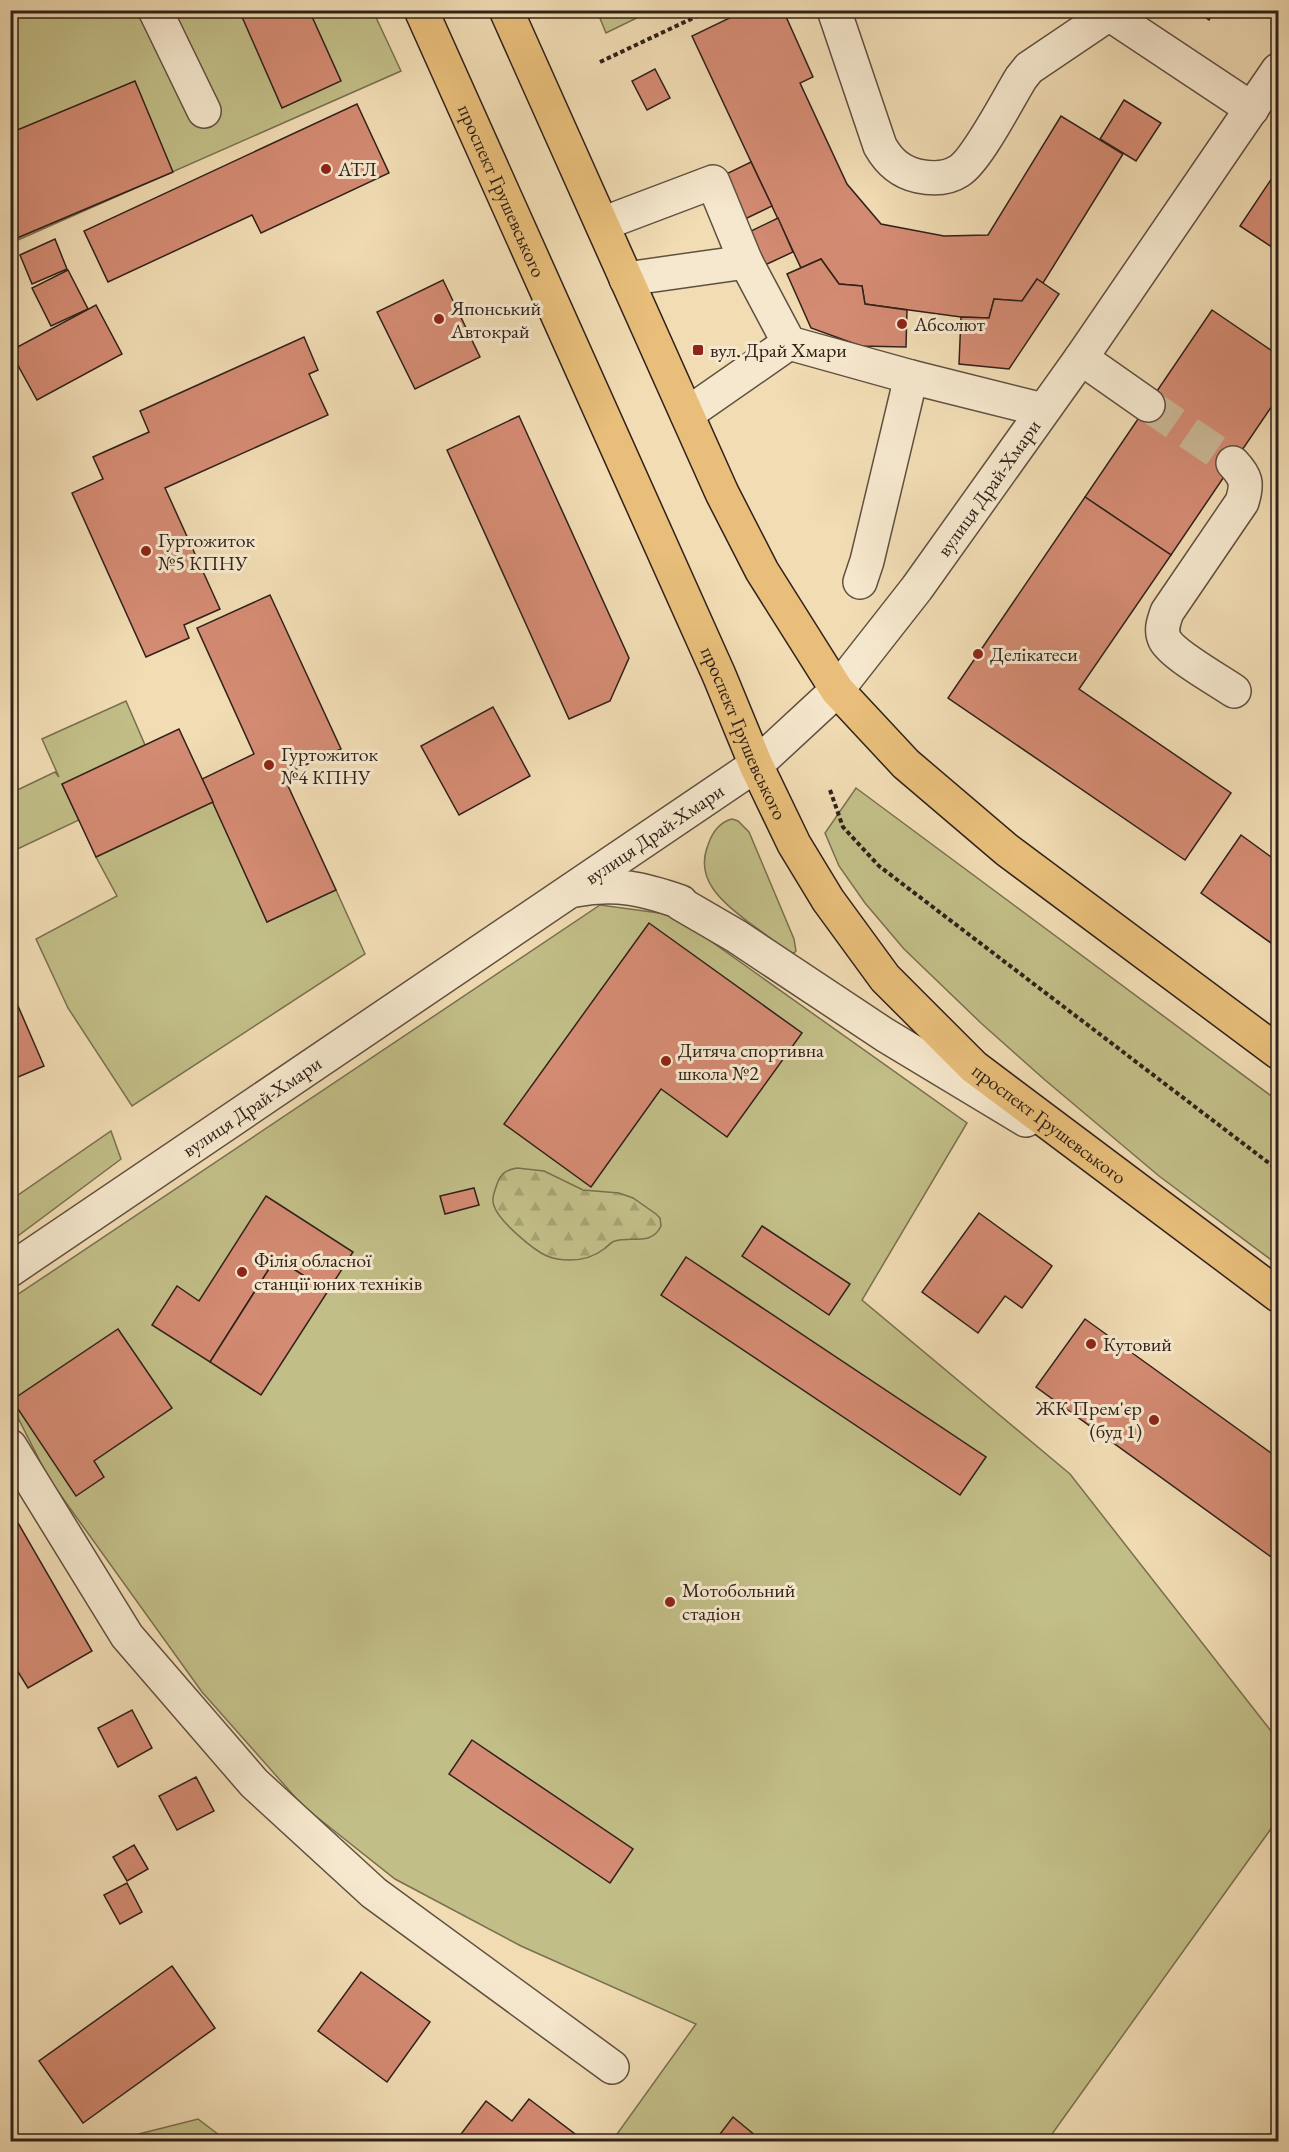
<svg xmlns="http://www.w3.org/2000/svg" width="1289" height="2152" viewBox="0 0 1289 2152" font-family="'EB Garamond',serif">
  <style>
    .green { fill: #c2be87; stroke: #797050; stroke-width: 1.5 }
    .forest { fill: url(#forest-firs); stroke: #797050; stroke-width: 1.5 }
    .building { fill: #d48b73; stroke: #30211a; stroke-width: 1.5 }
    .lines { fill: none; stroke-linecap: round; stroke-linejoin: round }
    .minor-tunnel { stroke: #cab795; stroke-width: 33; stroke-dasharray: 33 16; stroke-linecap: butt }
    .minor-casing { stroke: #605040; stroke-width: 36 }
    .major-casing { stroke: #30211a; stroke-width: 36 }
    .path { stroke: #30211a; stroke-width: 4; stroke-dasharray: 4.5 3; stroke-linecap: butt }
    .minor { stroke: #f6e8ce; stroke-width: 33 }
    .major { stroke: #e8be7a; stroke-width: 33 }
    .poi-dot { fill: #8f2418; stroke: #f6e8ce; stroke-width: 2 }
    .labels { text-anchor: middle; dominant-baseline: central; stroke-width: 6; stroke-linejoin: round; paint-order: stroke }
    .poi-label { font-size: 20px; fill: #30211a; stroke: #f6e8ce; text-anchor: start }
    .street-label { font-size: 20px; fill: #30211a; stroke: #f6e8ce }
  </style>
  <defs>
    <pattern id="forest-firs" width="22" height="20" patternUnits="userSpaceOnUse" patternTransform="scale(1.5)"><rect width="22" height="20" fill="#c2be87"/><path d="M5 1l3.5 6h-7zM16 11l3.5 6h-7z" fill="#a7a374"/></pattern>
  </defs>
  <rect width="100%" height="100%" fill="#f1dcb4"/>
  <filter id="stains"><feTurbulence type="fractalNoise" baseFrequency=".00333" numOctaves="4"/><feColorMatrix values="0 0 0 0 .2 0 0 0 0 .09 0 0 0 0 .02 0 0 0 .5 -.17"/></filter>
  <radialGradient id="worn" r=".72"><stop offset=".6" stop-color="#630" stop-opacity="0"/><stop offset="1" stop-color="#630" stop-opacity=".3"/></radialGradient>
  <g class="green">
    <path d="M11 11H373L401 71 11 243Z"/>
    <path d="M597 11H651L606 33Z"/>
    <path d="M126 701 145 745 62 784 79 820 11 852V793L55 772 59 777 42 739Z"/>
    <path d="M856 788 1278 1101V1265L1159 1176 1045 1080 982 1024 904 949 865 903 839 866 825 833Z"/>
    <path d="M213 802 267 922 336 890 365 954 132 1106 68 1008 36 939 117 896 96 857Z"/>
    <path d="M732 819 738 821 749 832 794 939 796 951 794 953 788 952C775 941 761 931 747 921 723 902 694 880 708 845 712 833 720 822 732 819Z"/>
    <path d="M600 905 674 915 967 1123 862 1300 1070 1474 1278 1740V1819L1047 2141H612L696 2024 521 1946 395 1879 303 1806 202 1692 49 1479 11 1404V1299Z"/>
    <path d="M111 1131 121 1159 11 1241V1200Z"/>
    <path d="M198 2119 227 2141H131L135 2135Z"/>
  </g>
  <path class="forest" d="M517 1168 544 1171 583 1190 619 1193 633 1198 656 1214 660 1218 661 1226C652 1246 631 1236 615 1241 611 1242 608 1246 604 1249 595 1256 582 1260 570 1260 562 1260 554 1259 547 1256 533 1250 499 1221 494 1206 491 1198 495 1191 497 1184 501 1173 506 1170 517 1168Z"/>
  <g class="building">
    <path d="M239 10H309L341 81 282 108Z"/>
    <path d="M746 10H783L813 77 800 83 847 184 881 224 944 236 988 235 1061 116 1123 154 1043 283 1037 279 1022 301 994 299 989 318 961 317 865 304 862 286 839 284 821 259 801 268 692 36Z"/>
    <path d="M1195 10H1215L1209 20Z"/>
    <path d="M655 69 670 98 647 110 632 81Z"/>
    <path d="M135 81 173 172 10 241V133Z"/>
    <path d="M1124 100 1161 123 1136 161 1100 139Z"/>
    <path d="M357 104 389 173 261 233 252 215 108 282 84 231Z"/>
    <path d="M751 162 772 206 745 219 724 175Z"/>
    <path d="M1278 169V251L1240 226Z"/>
    <path d="M778 218 793 252 765 265 749 232Z"/>
    <path d="M55 239 67 269 32 284 20 255Z"/>
    <path d="M821 259 839 284 862 286 865 304 907 310 906 347 861 346 811 328 787 274Z"/>
    <path d="M68 270 88 309 51 326 32 288Z"/>
    <path d="M1037 279 1059 294 1009 369 959 364 961 317 989 318 994 299 1022 301Z"/>
    <path d="M443 280 480 357 415 389 377 312Z"/>
    <path d="M96 305 122 354 37 400 10 351Z"/>
    <path d="M1212 310 1278 355V397L1171 555 1085 497Z"/>
    <path d="M304 337 318 370 309 374 328 415 165 488 220 609 184 625 189 638 146 657 72 493 103 479 93 457 149 432 140 411Z"/>
    <path d="M519 416 629 658 610 701 569 719 447 450Z"/>
    <path d="M1085 497 1171 555 1079 689 1231 793 1185 860 948 698Z"/>
    <path d="M270 595 341 749 283 775 336 890 267 922 202 779 254 754 197 628Z"/>
    <path d="M493 707 530 776 459 815 421 746Z"/>
    <path d="M179 729 213 802 96 857 62 784Z"/>
    <path d="M1241 835 1278 862V948L1201 893Z"/>
    <path d="M649 923 802 1033 727 1137 661 1089 591 1187 504 1124Z"/>
    <path d="M18 1006 44 1066 18 1077 10 1060V1009Z"/>
    <path d="M474 1188 479 1205 445 1214 440 1196Z"/>
    <path d="M266 1196 353 1252 328 1291 276 1258 210 1362 152 1325 177 1286 199 1301Z"/>
    <path d="M979 1213 1052 1266 1022 1308 1005 1296 978 1333 922 1292Z"/>
    <path d="M762 1226 850 1284 829 1315 742 1256Z"/>
    <path d="M686 1257 986 1457 960 1495 661 1295Z"/>
    <path d="M276 1258 328 1291 261 1395 210 1362Z"/>
    <path d="M1085 1319 1278 1458V1562L1036 1387Z"/>
    <path d="M118 1329 172 1408 94 1461 104 1477 76 1496 12 1400Z"/>
    <path d="M10 1509 92 1651 28 1688 10 1659Z"/>
    <path d="M132 1710 152 1748 118 1767 98 1728Z"/>
    <path d="M472 1740 633 1849 610 1883 449 1774Z"/>
    <path d="M196 1777 214 1811 177 1830 159 1796Z"/>
    <path d="M134 1845 148 1869 127 1881 113 1857Z"/>
    <path d="M127 1883 142 1912 120 1924 104 1895Z"/>
    <path d="M172 1966 215 2028 83 2123 39 2061Z"/>
    <path d="M361 1972 430 2022 387 2082 318 2031Z"/>
    <path d="M529 2099 575 2134 569 2142H471L461 2134 486 2101 512 2121Z"/>
    <path d="M733 2117 763 2142H714Z"/>
  </g>
  <g class="lines">
    <path class="minor-tunnel" d="M1148 405 1233 463"/>
    <defs>
      <g id="minor">
        <path d="M155 10 204 111"/>
        <path d="M834 10 880 146C889 162 900 172 918 176 932 179 947 179 959 171 977 160 1008 99 1021 78L1029 68 1109 14V10"/>
        <path d="M1109 14 1252 109"/>
        <path d="M602 224 713 182 746 262 789 343 911 377 1043 410"/>
        <path d="M626 279 746 262"/>
        <path d="M1081 358 1148 405"/>
        <path d="M687 414 789 343"/>
        <path d="M1233 463C1246 477 1248 483 1242 502L1167 612C1164 621 1160 630 1165 640 1173 655 1218 680 1234 691"/>
        <path d="M860 582 867 561 911 377"/>
        <path d="M575 890C616 882 643 889 681 902V904L736 936 885 1035 1026 1120"/>
        <path id="s1" d="M10 1270 756 765 837 690 917 588 1081 358 1278 70"/>
        <path d="M10 1446 127 1636 254 1783 374 1893 612 2067"/>
      </g>
      <g id="major">
        <path id="s2" d="M421 10 719 675 756 765 794 844 828 900 885 978 974 1067 1278 1295"/>
        <path d="M506 10 722 493 762 571 837 690 906 764 1007 850 1278 1052"/>
      </g>
    </defs>
    <use href="#minor" class="minor-casing"/>
    <use href="#major" class="major-casing"/>
    <g class="path">
      <path d="M600 62 710 10"/>
      <path d="M830 790 843 827 879 866 1278 1170"/>
    </g>
    <use href="#minor" class="minor"/>
    <use href="#major" class="major"/>
  </g>
  <g class="poi-dot">
    <circle cx="326" cy="169" r="6"/>
    <circle cx="439" cy="319" r="6"/>
    <circle cx="902" cy="324" r="6"/>
    <rect x="692" y="344" width="12" height="12" rx="3"/>
    <circle cx="146" cy="551" r="6"/>
    <circle cx="978" cy="654" r="6"/>
    <circle cx="269" cy="765" r="6"/>
    <circle cx="666" cy="1061" r="6"/>
    <circle cx="242" cy="1272" r="6"/>
    <circle cx="1091" cy="1344" r="6"/>
    <circle cx="1154" cy="1420" r="6"/>
    <circle cx="670" cy="1602" r="6"/>
  </g>
  <g class="labels">
    <g class="poi-label">
      <text x="338" y="169">АТЛ</text>
      <text x="451" y="308">Японський<tspan x="451" dy="23">Автокрай</tspan></text>
      <text x="914" y="324">Абсолют</text>
      <text x="710" y="350">вул. Драй Хмари</text>
      <text x="158" y="540">Гуртожиток<tspan x="158" dy="23">№5 КПНУ</tspan></text>
      <text x="990" y="654">Делікатеси</text>
      <text x="281" y="754">Гуртожиток<tspan x="281" dy="23">№4 КПНУ</tspan></text>
      <text x="678" y="1050">Дитяча спортивна<tspan x="678" dy="23">школа №2</tspan></text>
      <text x="254" y="1260">Філія обласної<tspan x="254" dy="23">станції юних техніків</tspan></text>
      <text x="1103" y="1344">Кутовий</text>
      <text x="1142" y="1408" text-anchor="end">ЖК Прем'єр<tspan x="1142" dy="23">(буд 1)</tspan></text>
      <text x="682" y="1590">Мотобольний<tspan x="682" dy="23">стадіон</tspan></text>
    </g>
    <g class="street-label">
      <text stroke="none"><textPath href="#s2" startOffset="198">проспект Грушевського</textPath></text>
      <text stroke="none"><textPath href="#s1" startOffset="1264">вулиця Драй-Хмари</textPath></text>
      <text stroke="none"><textPath href="#s2" startOffset="792">проспект Грушевського</textPath></text>
      <text stroke="none"><textPath href="#s1" startOffset="778">вулиця Драй-Хмари</textPath></text>
      <text stroke="none"><textPath href="#s1" startOffset="292">вулиця Драй-Хмари</textPath></text>
      <text stroke="none"><textPath href="#s2" startOffset="1296">проспект Грушевського</textPath></text>
    </g>
  </g>
  <rect width="1289" height="2152" fill="none" stroke="#f1dcb4" stroke-width="36"/>
  <rect x="12" y="12" width="1265" height="2128" fill="none" stroke="#30211a" stroke-width="3"/>
  <rect x="18" y="18" width="1253" height="2116" fill="none" stroke="#30211a" stroke-width="1.5"/>
  <rect width="100%" height="100%" filter="url(#stains)"/>
  <rect width="100%" height="100%" fill="url(#worn)"/>
</svg>
